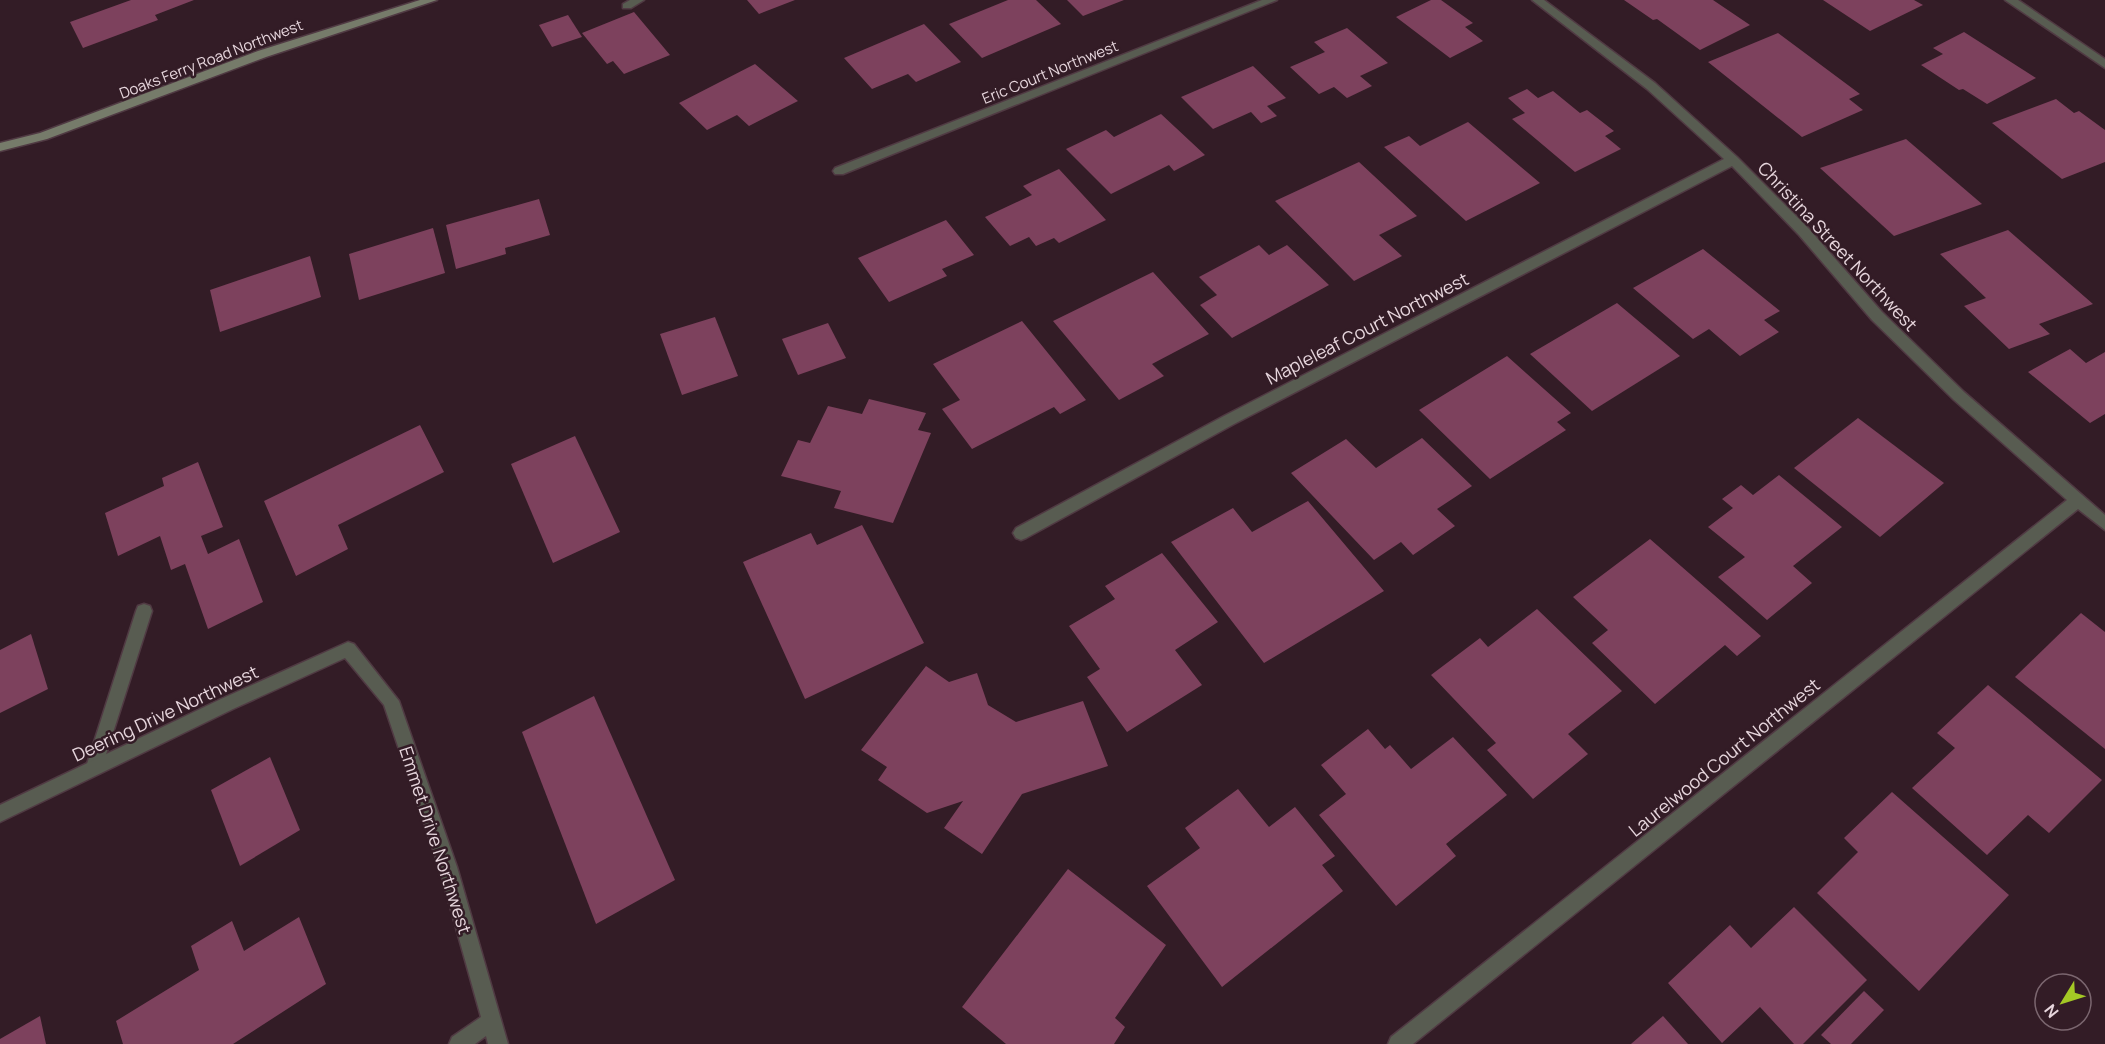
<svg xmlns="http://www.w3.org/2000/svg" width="2105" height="1044" viewBox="0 0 2105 1044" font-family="Manrope,sans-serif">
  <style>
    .building { fill: #7d415d }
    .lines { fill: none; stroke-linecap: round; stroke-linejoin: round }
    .lane-casing { stroke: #503a43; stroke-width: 3 }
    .street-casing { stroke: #503a43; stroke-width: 3 }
    .secondary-casing { stroke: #503a43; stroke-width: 3 }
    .lane { fill: #585c51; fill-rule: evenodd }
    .street { fill: #585c51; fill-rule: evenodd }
    .secondary { fill: #767b6a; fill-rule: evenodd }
    .labels { text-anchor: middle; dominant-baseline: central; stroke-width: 5; stroke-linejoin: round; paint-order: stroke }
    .far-street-label { font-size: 15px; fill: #e7d6dd; stroke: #331c26 }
    .street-label { font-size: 18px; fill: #e7d6dd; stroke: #331c26 }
  </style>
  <rect width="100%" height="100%" fill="#331c26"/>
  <g class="building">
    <path d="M131 0H194L155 15 158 20 83 48 70 22Z"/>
    <path d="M747 0H795L759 14Z"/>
    <path d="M1008 0H1036L1061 24 982 58 949 24Z"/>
    <path d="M1067 0H1124L1083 16Z"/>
    <path d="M1431 0H1441L1473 23 1465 27 1483 41 1450 58 1396 17Z"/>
    <path d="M1624 0H1713L1750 25 1700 50 1657 19 1653 20Z"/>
    <path d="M1823 0H1914L1923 5 1870 31Z"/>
    <path d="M634 12 670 55 624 74 613 61 607 64 582 33Z"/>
    <path d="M568 15 582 37 552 47 539 25Z"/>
    <path d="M924 24 961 62 916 82 908 74 872 89 844 58Z"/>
    <path d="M1347 28 1388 63 1360 76 1372 86 1347 98 1334 87 1319 94 1290 67 1325 52 1314 42Z"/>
    <path d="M1964 32 2036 78 1987 104 1963 89 1959 90 1921 65 1943 54 1933 48Z"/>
    <path d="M1778 33 1860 94 1849 99 1863 110 1802 137 1708 62Z"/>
    <path d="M755 64 798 101 749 126 737 115 707 130 679 103Z"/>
    <path d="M1253 66 1286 98 1267 106 1277 116 1261 123 1251 112 1213 129 1181 97Z"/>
    <path d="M1527 89 1538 98 1553 91 1580 113 1587 110 1614 131 1605 136 1621 149 1575 172 1512 119 1525 113 1508 98Z"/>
    <path d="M2056 99 2074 113 2079 111 2105 130V162L2062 179 1992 123Z"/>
    <path d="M1161 114 1205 155 1174 171 1169 165 1111 194 1066 149 1106 130 1114 137Z"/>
    <path d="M1468 122 1540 183 1466 221 1384 147 1409 136 1420 146Z"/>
    <path d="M1906 139 1982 204 1894 236 1820 168Z"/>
    <path d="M1359 162 1417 216 1379 235 1402 256 1354 281 1275 201Z"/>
    <path d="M1059 169 1106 220 1059 243 1054 238 1036 246 1029 237 1010 246 985 217 1032 195 1023 186Z"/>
    <path d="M539 199 550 235 505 248 506 254 456 269 446 225Z"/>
    <path d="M946 220 974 255 942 269 947 276 889 302 858 258Z"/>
    <path d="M433 228 445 273 359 300 349 254Z"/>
    <path d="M2008 230 2093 304 2039 324 2050 334 2009 349 1964 306 1986 298 1940 254Z"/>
    <path d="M1259 245 1269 255 1287 245 1329 285 1232 338 1200 305 1217 295 1199 277Z"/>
    <path d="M1703 249 1780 311 1764 320 1779 332 1740 356 1709 329 1693 339 1633 288Z"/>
    <path d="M310 256 321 297 220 332 210 290Z"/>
    <path d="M1153 272 1209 334 1152 364 1164 376 1119 400 1053 321Z"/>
    <path d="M1617 303 1680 356 1592 411 1530 354Z"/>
    <path d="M715 317 738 376 682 395 660 334Z"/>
    <path d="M1022 321 1086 400 1060 414 1054 407 972 449 942 409 960 400 933 364Z"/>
    <path d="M828 323 846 358 798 375 782 339Z"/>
    <path d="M2070 349 2086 363 2105 352V414L2090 423 2028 372Z"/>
    <path d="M1507 356 1571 413 1557 422 1566 430 1490 479 1419 410Z"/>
    <path d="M869 399 926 413 918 430 931 433 893 523 834 508 841 491 781 476 798 440 810 443 828 406 862 414Z"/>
    <path d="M1858 418 1944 483 1880 537 1794 468Z"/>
    <path d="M420 425 444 472 338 525 348 549 296 576 264 501Z"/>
    <path d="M575 436 620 532 553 563 511 464Z"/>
    <path d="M1422 438 1472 486 1437 509 1455 526 1413 555 1401 542 1374 560 1291 473 1346 439 1376 468Z"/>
    <path d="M198 462 223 527 201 536 208 554 239 539 263 602 208 629 185 564 171 570 160 536 118 556 105 513 164 486 162 478Z"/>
    <path d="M1779 475 1842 527 1793 566 1812 583 1767 620 1718 577 1745 557 1708 527 1733 508 1722 499 1741 485 1753 495Z"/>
    <path d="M1308 501 1384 591 1264 663 1171 542 1233 508 1252 532Z"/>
    <path d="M862 525 924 643 805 699 743 562 811 533 817 545Z"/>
    <path d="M1650 539 1761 636 1737 656 1725 645 1655 704 1592 643 1608 630 1573 597Z"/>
    <path d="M1162 553 1218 622 1175 650 1202 685 1127 732 1087 677 1100 669 1069 626 1115 599 1105 586Z"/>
    <path d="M1537 609 1622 691 1568 734 1588 754 1533 799 1487 750 1496 743 1431 675 1480 638 1488 647Z"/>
    <path d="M2081 613 2105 632V749L2015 677Z"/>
    <path d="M31 634 48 689 0 713V650Z"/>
    <path d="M926 666 949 682 977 673 988 705 1016 722 1083 701 1108 766 1022 794 982 854 944 828 963 801 927 813 878 780 887 767 861 750Z"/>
    <path d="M1988 685 2102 780 2049 833 2028 815 1987 855 1912 788 1955 748 1937 733Z"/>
    <path d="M594 696 675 880 596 924 522 732Z"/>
    <path d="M1368 729 1385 749 1390 745 1411 769 1453 737 1507 795 1446 844 1456 856 1396 906 1319 815 1346 794 1321 765Z"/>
    <path d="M270 757 300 830 240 866 211 790Z"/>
    <path d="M1238 789 1269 827 1295 807 1335 856 1322 865 1343 891 1222 987 1147 886 1200 848 1185 828Z"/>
    <path d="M1892 792 2009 895 1919 991 1817 893 1858 852 1844 838Z"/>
    <path d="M1068 869 1166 945 1115 1018 1125 1027 1114 1044H1006L962 1007Z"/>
    <path d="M1794 907 1867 980 1803 1044H1794L1760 1007 1722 1043 1668 983 1730 925 1751 948Z"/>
    <path d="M299 917 326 984 233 1044H123L116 1021 199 970 191 946 232 921 244 951Z"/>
    <path d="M1864 991 1884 1010 1851 1044H1831L1821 1035Z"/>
    <path d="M40 1016 46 1044H0V1039Z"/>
    <path d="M1663 1016 1688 1044H1631Z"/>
  </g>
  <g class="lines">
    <defs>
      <g id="lane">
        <path d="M630 0H644L631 8H623V4Z"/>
        <path d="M144 604 150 606 152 611 102 767 100 773 94 775 88 773 86 767 136 611 138 606Z"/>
      </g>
      <g id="street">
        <path d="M1262 0H1277L843 174H835L833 171 835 168Z"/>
        <path d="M1532 0H1544L1655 83 1737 157 1809 229 1882 312 1964 392 2105 515V530L2078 509 1413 1044H1388L1391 1037 2067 500 1954 400 1872 320 1799 235 1732 166 1234 424 1026 538 1021 540 1016 538 1013 533 1016 528 1224 416 1724 159 1647 89Z"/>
        <path d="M2005 0H2018L2105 59V68Z"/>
        <path d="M348 642 354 644 399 701 457 867 508 1044H488L486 1036 475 1044H449L452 1037 481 1017 439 867 384 705 345 658 233 709 0 822V805L221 699Z"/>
      </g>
      <path id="secondary" d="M420 0H437L266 57 47 139 0 151V143L40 133 258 51Z"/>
    </defs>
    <use href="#lane" class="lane-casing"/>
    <use href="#street" class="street-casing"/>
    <use href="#secondary" class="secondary-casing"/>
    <use href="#lane" class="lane"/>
    <use href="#street" class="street"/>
    <use href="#secondary" class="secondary"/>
  </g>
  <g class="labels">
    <g class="far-street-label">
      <text transform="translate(211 59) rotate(-21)">Doaks Ferry Road Northwest</text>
      <text transform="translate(1050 72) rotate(-22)">Eric Court Northwest</text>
    </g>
    <g class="street-label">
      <text transform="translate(1838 246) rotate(47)">Christina Street Northwest</text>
      <text transform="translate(1367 328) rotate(-27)">Mapleleaf Court Northwest</text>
      <text transform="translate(165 713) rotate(-25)">Deering Drive Northwest</text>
      <text transform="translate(1724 757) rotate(-39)">Laurelwood Court Northwest</text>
      <text transform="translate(436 840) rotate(72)">Emmet Drive Northwest</text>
    </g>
  </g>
  <g transform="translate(2063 1002) rotate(232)"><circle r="28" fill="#331c26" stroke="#7b666f" stroke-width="1.5"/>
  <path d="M0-4.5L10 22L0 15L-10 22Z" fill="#a4c825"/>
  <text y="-9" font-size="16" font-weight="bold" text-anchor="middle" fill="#e7d6dd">N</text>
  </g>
</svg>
